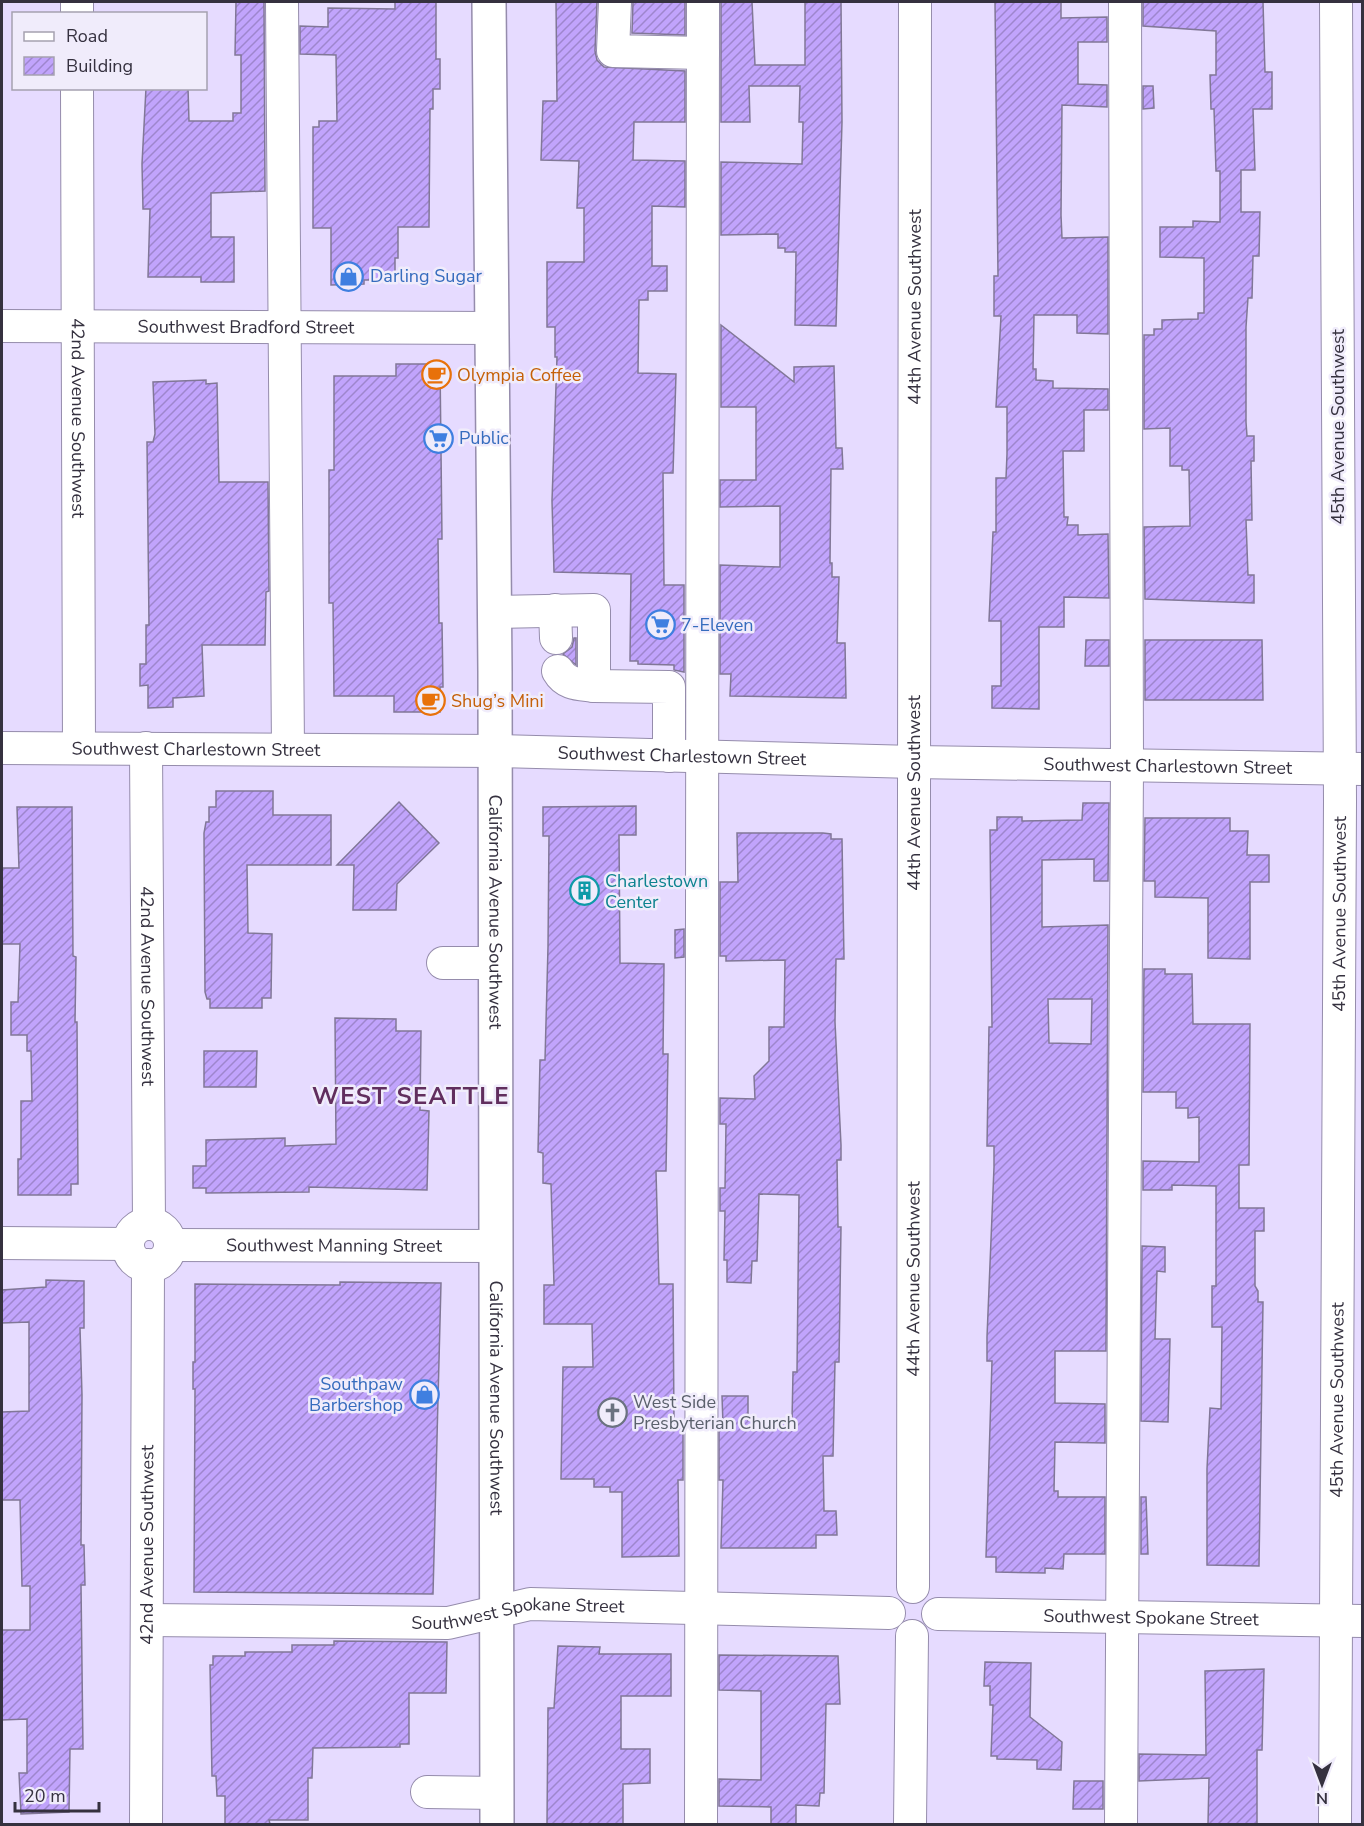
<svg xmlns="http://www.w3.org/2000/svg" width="1364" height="1826" viewBox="0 0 1364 1826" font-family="'Nunito Sans',sans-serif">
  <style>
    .building { fill: url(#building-hatch); stroke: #817797; stroke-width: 1.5; fill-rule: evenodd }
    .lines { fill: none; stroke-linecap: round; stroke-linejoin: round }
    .minor-casing { stroke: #958cac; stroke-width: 34 }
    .major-casing { stroke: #958cac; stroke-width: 36 }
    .minor { stroke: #fff; stroke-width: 32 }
    .major { stroke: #fff; stroke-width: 33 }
    .labels { text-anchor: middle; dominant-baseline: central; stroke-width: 5; stroke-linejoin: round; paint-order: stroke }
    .shop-label { font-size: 18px; fill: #366cbe; stroke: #f0ecfb; text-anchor: start }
    .street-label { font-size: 18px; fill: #35313f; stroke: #f0ecfb }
    .food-label { font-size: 18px; fill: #c56008; stroke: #f0ecfb; text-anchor: start }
    .culture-label { font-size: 18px; fill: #0d838f; stroke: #f0ecfb; text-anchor: start }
    .worship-label { font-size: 18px; fill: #5b616d; stroke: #f0ecfb; text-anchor: start }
    .district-label { font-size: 24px; font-weight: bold; letter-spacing: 1.5px; fill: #612e5e; stroke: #f0ecfb }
  </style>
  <defs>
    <pattern id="building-hatch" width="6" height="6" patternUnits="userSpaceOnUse" patternTransform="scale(1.5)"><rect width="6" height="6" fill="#c1a4fc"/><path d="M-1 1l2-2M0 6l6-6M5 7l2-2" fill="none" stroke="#9e86cd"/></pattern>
  </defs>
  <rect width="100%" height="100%" fill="#e6dbff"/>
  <g class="building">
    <path d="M236 2H264L265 191 211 193V237H234V282H201V277H148L150 209H143L142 164 146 88H188L189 121H233V113H241V55H235Z"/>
    <path d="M395 2H436V59H440V89H433V109H430L429 227H398V258H395V273H380V280H364V284L331 285V228H313V127H319V121H337L336 55 300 54V26L328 27V8L395 9Z"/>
    <path d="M556 2H597L595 51 597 60 604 67 685 71V122H634L633 160 685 161V207L652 206V266H667V291H648V300H639L638 373 676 374 673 473H663L664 585H684V672L674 670V665L638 664V661H630L631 574 554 572 552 501 557 357H555V327H547V262H584V208H577L579 161 541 160 543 101H557Z"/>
    <path d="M633 2H685V35L632 33Z"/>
    <path d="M721 2H752L755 65H805V2H841L842 122 836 326 795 325 796 252H785V248H778V234L721 235V162L802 164 803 122H799L800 86H749L750 122H721Z"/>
    <path d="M995 2H1061V18L1107 17V42H1078V84L1107 85V107L1062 105 1061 215 1062 238 1108 237V334L1077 333V315H1034L1033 369H1036V380L1053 381V388L1108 389V410H1084V451H1063L1064 517H1068L1067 525H1078V535L1108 534 1109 598 1064 597V627H1039V709L992 708V686H1001V621H989L993 532H996V478H1006L1007 454V407H996L1001 316H994V276H998Z"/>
    <path d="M1143 2H1263L1265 72H1272V109H1253L1255 170H1241V212H1260L1259 256H1253L1252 298H1248L1246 327V422L1247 436H1254V461H1251L1252 520H1246L1248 575H1254V603L1145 599 1144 527 1190 526 1189 470H1182V466H1170V428L1144 429V335H1154V329H1162V320L1198 319V313H1204V258L1160 257V227H1193V221L1220 222V171H1216L1214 109H1211L1210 75H1216V31L1143 26Z"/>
    <path d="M1143 86H1153L1154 108 1143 109Z"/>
    <path d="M721 325 794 382V367L834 366 836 448H842L843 469H831L830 563H832V577H839L837 643H845L846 698 730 696 731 674H720V565L780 567V506L720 507V480H756V407H721Z"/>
    <path d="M396 364H440L442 539H438L439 623H442L443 687H440V712H394V696H334L333 603H329V470H334V376H396Z"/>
    <path d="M206 380V384L217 383 219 482H268L269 591 266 592 265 645H202L204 696 173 698V707L148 708V685L140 686V664H146V625H149L147 442H153L155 434 153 382Z"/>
    <path d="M574 638H576V665L563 654 572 647Z"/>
    <path d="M1086 640H1109V666H1085Z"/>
    <path d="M1145 640H1262L1263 700H1145Z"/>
    <path d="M216 791H273V815H331V865H247L248 933 272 934 271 998H262V1008H210V999H207L205 992 204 833 206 822H209V807H216Z"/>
    <path d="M399 802 439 843 397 884 396 910H353L354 865H337Z"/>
    <path d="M1083 803H1109L1108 881H1094V859L1042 860V927L1108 925 1106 1351H1055V1403L1105 1404V1443L1055 1442 1054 1491H1058V1497H1105V1554H1064L1063 1569 1045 1568V1573L996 1572V1557H986L992 1361H987V1337L994 1167V1146H987L989 1027H992L990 830H997V817H1022V821L1082 820ZM1048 999H1092L1091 1044 1049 1043Z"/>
    <path d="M636 806V835H619L620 963 664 964 663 1054H668L666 1171H656L659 1284H673L674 1424H683V1480H678L679 1556 622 1557V1492H610V1487H594V1479H561L563 1367H593L592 1324H544V1285H554L551 1184 543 1183V1153L538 1152 540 1060H545L548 947 549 836H543V807Z"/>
    <path d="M17 807H72L73 956 76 957 75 1022H77L78 1184H71V1195H18V1159H21V1101H32L31 1051H27V1035H11V1002H18L20 944H2V868H19Z"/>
    <path d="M1145 818H1230V831H1248L1247 855H1269V882H1250V959L1208 958V898L1155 897V881H1144Z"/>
    <path d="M737 833H823L831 834V839H842L844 959H836L835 1022 841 1145V1160H837L838 1227H841L839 1362H835L833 1456H823L824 1511H836L837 1535H816V1548H721L723 1480H719V1424H723L722 1396H748V1420L792 1421 793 1372H797L799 1195 759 1194 757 1261H752L751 1283 727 1282V1260H724L725 1211H720V1188H725L726 1124H720V1098L755 1099 754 1076 769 1061V1027H784L785 960 726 961V956H720V882H738Z"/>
    <path d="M684 929V957L675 958V930Z"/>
    <path d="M1144 969H1165V974H1192L1193 1024H1250L1249 1165H1239V1208H1264V1231H1255V1286L1258 1291V1302H1263L1259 1566 1207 1565V1469L1210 1408 1221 1409 1222 1327H1212V1286H1216V1186L1172 1185V1190H1143V1161L1199 1162V1117L1188 1118V1108H1176V1092H1143Z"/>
    <path d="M335 1018 396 1019V1031H421L420 1110 429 1111 427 1190 309 1187V1192L206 1193V1188H193V1166H206V1140L285 1138V1146L336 1144Z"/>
    <path d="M204 1051H257L256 1087H204Z"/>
    <path d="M1142 1246 1165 1247V1272L1157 1271 1155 1339H1170L1168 1422 1141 1421Z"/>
    <path d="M46 1280 84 1281V1328H80L82 1395 81 1545H84L85 1585H81L83 1749H70L69 1812 21 1814 19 1773H27V1719L2 1720V1630H30V1586H22L20 1500H2V1412L29 1411V1322L2 1323V1290L46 1287Z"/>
    <path d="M340 1282 441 1283 433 1594 194 1592 195 1389H193V1362H195V1284L340 1285Z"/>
    <path d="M1141 1497H1146L1148 1554H1141Z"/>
    <path d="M334 1641 447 1642 446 1693H409V1744H400V1747L313 1748 312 1778H308V1820H269L270 1824H225V1796H217L216 1776H212L210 1665H213V1656H245V1652H292V1645H334Z"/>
    <path d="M558 1646 600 1647 599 1654H671V1696H621V1749H650V1783L623 1784V1824H547L548 1708H554Z"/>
    <path d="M719 1655 838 1656 840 1704H826L824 1793H820L819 1806 796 1805V1824H771V1807L719 1806V1779L761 1780V1691L719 1690Z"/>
    <path d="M985 1662 1031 1663 1030 1717 1062 1742 1061 1770 1037 1769V1760L997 1759V1756H991L993 1705H990V1686H984Z"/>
    <path d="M1264 1669 1262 1750H1257V1824H1208L1209 1778 1139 1781V1754L1206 1755 1205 1671Z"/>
    <path d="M1074 1781H1103V1809H1073Z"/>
  </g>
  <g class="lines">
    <defs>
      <g id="minor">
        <path d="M77 2V14"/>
        <path d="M282 2 288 749"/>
        <path d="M615 2 613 51 703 53"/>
        <path id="s1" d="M77 88 79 748"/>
        <path id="s2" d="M2 326 492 328"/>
        <path d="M555 610 556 638"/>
        <path d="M494 612 594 610V686L669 687V756"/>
        <path d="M558 671C566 685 580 684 594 686"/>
        <path id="s3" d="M2 748 495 751 914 762 1362 769"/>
        <path id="s4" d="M146 748 149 1224"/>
        <path d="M443 963H495"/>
        <circle cx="149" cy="1245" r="21"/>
        <path d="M2 1243 128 1244"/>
        <path id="s5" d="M170 1245 496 1246"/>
        <path id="s6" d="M913 1587 915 2"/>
        <path id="s7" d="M938 1614 1362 1621"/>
        <path id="s8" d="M147 1620 448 1623 530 1604 889 1613"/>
        <path d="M427 1792 497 1793"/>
        <path id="s9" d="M146 1824 148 1265"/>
        <path d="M701 1824 703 2"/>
        <path d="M910 1824 912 1636"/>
        <path d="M1121 1824 1127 765 1125 2"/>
        <path id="s10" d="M1335 1824 1340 801 1336 2"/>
      </g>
      <g id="major">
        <path id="s11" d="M489 2 495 671 497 1824"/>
      </g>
    </defs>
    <use href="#minor" class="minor-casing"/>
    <use href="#major" class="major-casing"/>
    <use href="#minor" class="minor"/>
    <use href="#major" class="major"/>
  </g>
  <defs>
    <symbol id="shop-ring" viewBox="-11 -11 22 22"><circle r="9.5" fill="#f0ecfb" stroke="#3f7fe0" stroke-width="1.5"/><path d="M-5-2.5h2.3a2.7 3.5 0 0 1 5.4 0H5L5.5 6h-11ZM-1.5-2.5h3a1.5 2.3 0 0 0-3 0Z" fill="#3f7fe0"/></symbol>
    <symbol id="cafe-ring" viewBox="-11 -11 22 22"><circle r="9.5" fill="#f0ecfb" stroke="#e8710a" stroke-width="1.5"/><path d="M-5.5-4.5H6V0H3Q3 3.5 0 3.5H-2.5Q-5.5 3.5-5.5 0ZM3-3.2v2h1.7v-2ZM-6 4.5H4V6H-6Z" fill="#e8710a"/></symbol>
    <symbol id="supermarket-ring" viewBox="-11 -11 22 22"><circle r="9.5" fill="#f0ecfb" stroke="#3f7fe0" stroke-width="1.5"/><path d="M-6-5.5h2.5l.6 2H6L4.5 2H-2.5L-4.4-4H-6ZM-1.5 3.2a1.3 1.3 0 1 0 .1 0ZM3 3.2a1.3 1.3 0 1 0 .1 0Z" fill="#3f7fe0"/></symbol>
    <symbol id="building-ring" viewBox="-11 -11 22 22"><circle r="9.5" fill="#f0ecfb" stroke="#0f9aa8" stroke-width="1.5"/><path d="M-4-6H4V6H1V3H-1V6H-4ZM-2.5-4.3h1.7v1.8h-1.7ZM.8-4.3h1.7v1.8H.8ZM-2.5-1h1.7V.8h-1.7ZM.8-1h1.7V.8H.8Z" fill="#0f9aa8"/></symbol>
    <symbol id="church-ring" viewBox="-11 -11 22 22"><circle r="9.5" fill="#f0ecfb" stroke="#6b7280" stroke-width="1.5"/><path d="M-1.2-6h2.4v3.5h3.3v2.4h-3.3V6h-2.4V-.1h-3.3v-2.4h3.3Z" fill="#6b7280"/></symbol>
  </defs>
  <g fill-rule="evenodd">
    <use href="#shop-ring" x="332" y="260" width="33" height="33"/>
    <use href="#cafe-ring" x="420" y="358" width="33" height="33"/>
    <use href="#supermarket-ring" x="422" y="422" width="33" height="33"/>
    <use href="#supermarket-ring" x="644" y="608" width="33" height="33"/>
    <use href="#cafe-ring" x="414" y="684" width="33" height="33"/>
    <use href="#building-ring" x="568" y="874" width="33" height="33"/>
    <use href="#shop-ring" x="408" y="1378" width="33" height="33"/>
    <use href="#church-ring" x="596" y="1396" width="33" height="33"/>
  </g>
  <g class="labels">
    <g class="shop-label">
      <text x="370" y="276">Darling Sugar</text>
      <text x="459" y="438">Public</text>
      <text x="681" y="625">7-Eleven</text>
      <text x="403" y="1384" text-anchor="end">Southpaw<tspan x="403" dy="21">Barbershop</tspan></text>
    </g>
    <g class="street-label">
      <text stroke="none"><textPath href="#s6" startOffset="1280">44th Avenue Southwest</textPath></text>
      <text stroke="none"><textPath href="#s2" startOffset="244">Southwest Bradford Street</textPath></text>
      <text stroke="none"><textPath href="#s1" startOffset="330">42nd Avenue Southwest</textPath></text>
      <text transform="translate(1338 427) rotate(-90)">45th Avenue Southwest</text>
      <text stroke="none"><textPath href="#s3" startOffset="194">Southwest Charlestown Street</textPath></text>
      <text stroke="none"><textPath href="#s3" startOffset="680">Southwest Charlestown Street</textPath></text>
      <text stroke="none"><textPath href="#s3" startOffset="1166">Southwest Charlestown Street</textPath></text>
      <text stroke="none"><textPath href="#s6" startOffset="794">44th Avenue Southwest</textPath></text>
      <text stroke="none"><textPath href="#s11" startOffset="910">California Avenue Southwest</textPath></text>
      <text stroke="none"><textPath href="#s10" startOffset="910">45th Avenue Southwest</textPath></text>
      <text stroke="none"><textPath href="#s4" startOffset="238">42nd Avenue Southwest</textPath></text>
      <text stroke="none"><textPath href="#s5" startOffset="164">Southwest Manning Street</textPath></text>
      <text stroke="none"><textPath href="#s6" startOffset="308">44th Avenue Southwest</textPath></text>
      <text stroke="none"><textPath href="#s11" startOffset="1396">California Avenue Southwest</textPath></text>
      <text stroke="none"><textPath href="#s10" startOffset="424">45th Avenue Southwest</textPath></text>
      <text stroke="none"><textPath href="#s9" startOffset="279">42nd Avenue Southwest</textPath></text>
      <text stroke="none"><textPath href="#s8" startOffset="372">Southwest Spokane Street</textPath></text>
      <text stroke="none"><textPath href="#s7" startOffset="213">Southwest Spokane Street</textPath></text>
    </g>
    <g class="food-label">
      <text x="457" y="375">Olympia Coffee</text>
      <text x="451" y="701">Shug’s Mini</text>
    </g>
    <g class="culture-label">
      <text x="605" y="881">Charlestown<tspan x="605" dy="21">Center</tspan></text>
    </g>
    <g class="worship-label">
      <text x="633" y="1402">West Side<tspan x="633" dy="21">Presbyterian Church</tspan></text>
    </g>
    <g class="district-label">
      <text x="411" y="1096">WEST SEATTLE</text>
    </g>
  </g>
  <rect width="1364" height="1826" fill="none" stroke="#35313f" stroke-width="6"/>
  <rect x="12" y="12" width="195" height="78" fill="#f0ecfb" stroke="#a5a1b0" stroke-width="1.5"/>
  <rect x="24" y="32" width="30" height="9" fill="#ffffff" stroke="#a5a1b0" stroke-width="1.5"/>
  <text x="66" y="42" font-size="18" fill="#35313f">Road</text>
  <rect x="24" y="57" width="30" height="18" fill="url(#building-hatch)" stroke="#a5a1b0" stroke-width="1.5"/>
  <text x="66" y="72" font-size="18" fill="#35313f">Building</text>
  <g transform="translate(1322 1784) rotate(180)" stroke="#f0ecfb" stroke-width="4.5" paint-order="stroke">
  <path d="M0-4.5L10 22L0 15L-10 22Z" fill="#35313f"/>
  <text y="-9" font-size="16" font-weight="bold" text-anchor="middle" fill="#35313f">N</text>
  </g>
  <path d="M15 1802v9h84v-9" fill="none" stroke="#35313f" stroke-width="3"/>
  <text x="24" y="1802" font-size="18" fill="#35313f" stroke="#f0ecfb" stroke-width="4.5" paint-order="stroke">20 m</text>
</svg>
